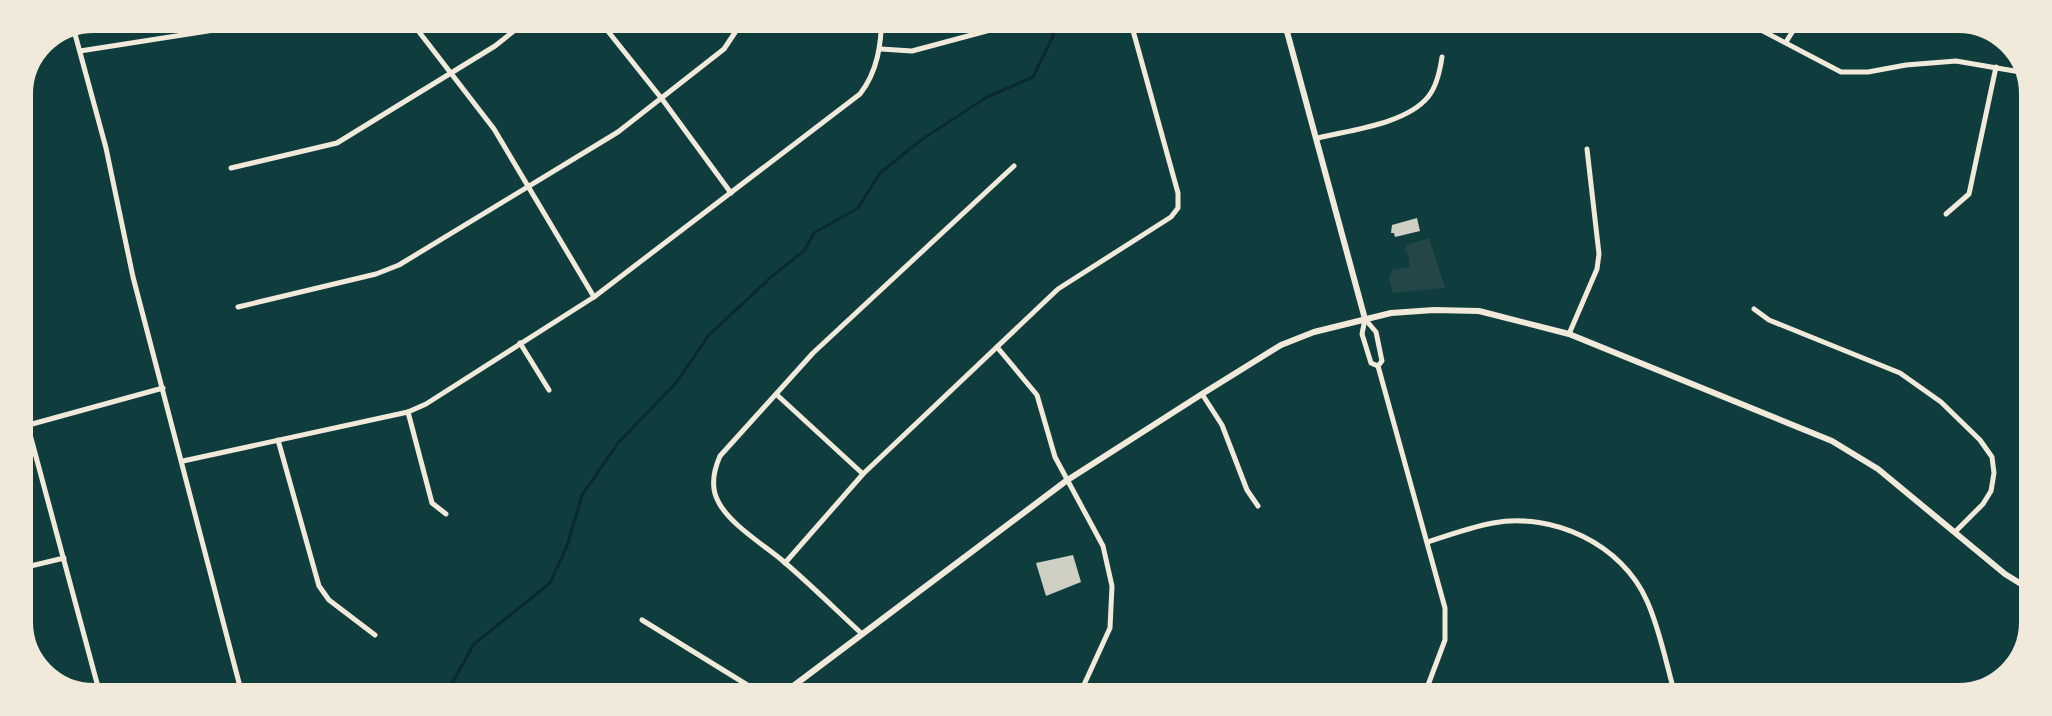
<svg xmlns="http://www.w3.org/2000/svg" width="2052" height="716" viewBox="0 0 2052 716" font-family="Literata,serif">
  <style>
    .green { fill: #244646 }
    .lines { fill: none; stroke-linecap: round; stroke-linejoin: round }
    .stream { stroke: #0a2a2b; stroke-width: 3 }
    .building { fill: #cfcfc3 }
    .minor { stroke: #f1e9da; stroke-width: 5 }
    .tertiary { stroke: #f1e9da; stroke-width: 6 }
    .rim { fill: none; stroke: #f1e9da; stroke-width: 10 }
  </style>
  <rect width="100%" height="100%" fill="#0f3d3e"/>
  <path class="green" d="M1429 238 1445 288 1393 293 1389 278 1392 270 1410 267 1408 254 1405 251 1406 245Z"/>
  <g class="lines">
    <path class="stream" d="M440 699 446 694 474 644 550 583 567 546 582 495 618 443 675 384 709 335 770 278 804 251 814 233 858 208 880 173 921 140 987 97 1033 77 1053 36V22"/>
  </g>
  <g class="building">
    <path d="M1417 218 1420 231 1395 237 1394 233H1391L1392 225Z"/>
    <path d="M1073 555 1081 582 1046 596 1036 563Z"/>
  </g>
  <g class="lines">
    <g class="minor">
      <path d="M406 15 494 129 594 297"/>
      <path d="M595 15 662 99 731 193"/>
      <path d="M1738 18 1841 72H1868L1906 65 1956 61 2032 74"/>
      <path d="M72 23 106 148 133 277 243 698"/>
      <path d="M1786 42 1801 18"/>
      <path d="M881 49 912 51 1043 16"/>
      <path d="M80 51 285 19 295 14"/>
      <path d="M1318 138C1350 130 1406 124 1428 97 1437 86 1440 71 1442 57"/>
      <path d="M231 168 337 143 495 46 534 15"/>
      <path d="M1946 214 1969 194 1996 67"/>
      <path d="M238 307 376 274 399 265 618 132 724 49 738 28 739 15"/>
      <path d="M1754 309 1769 320 1900 373 1941 402 1980 440 1992 457 1994 473 1991 491 1983 504 1955 532"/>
      <path d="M1365 319 1362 334 1371 363 1378 366"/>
      <path d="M1365 319 1376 332 1382 361 1378 366"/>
      <path d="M1569 334 1597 269 1599 254 1587 149"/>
      <path d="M520 343 549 390"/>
      <path d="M997 347 1037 395 1055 457 1103 546 1112 586 1110 628 1077 700"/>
      <path d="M1378 366 1445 608V640L1422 701"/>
      <path d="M776 394 863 474"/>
      <path d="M1202 394 1222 425 1247 490 1258 506"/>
      <path d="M408 412 432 503 446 514"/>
      <path d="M28 427 101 698"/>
      <path d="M14 429 163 388"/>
      <path d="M278 440 319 586 329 600 375 635"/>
      <path d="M183 461 408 412 426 404 594 297 860 94C878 71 881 44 882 16"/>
      <path d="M1428 542C1449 535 1471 527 1493 523 1553 512 1622 544 1647 601 1661 632 1667 669 1677 701"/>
      <path d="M785 563 863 474 1058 289 1171 217 1178 208V193L1129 16"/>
      <path d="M14 570 64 558"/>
      <path d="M642 620 770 699"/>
      <path d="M861 633C835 609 810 584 783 561 764 545 731 525 719 503 710 488 713 472 720 456L813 353 1014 166"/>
      <path d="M70 698 100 691"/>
      <path d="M1767 702 1791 699 1803 687"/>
    </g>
    <g class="tertiary">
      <path d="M1283 17 1365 319"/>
      <path d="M776 699 1066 481 1202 394 1281 345 1314 332 1391 313 1434 310 1479 311 1569 334 1832 441 1878 469 2005 574 2034 592"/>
    </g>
  </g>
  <path d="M0 0H2052V716H0ZM94 28H1958A66 66 0 0 1 2024 94V622A66 66 0 0 1 1958 688H94A66 66 0 0 1 28 622V94A66 66 0 0 1 94 28Z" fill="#f1e9da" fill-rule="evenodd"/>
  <path class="rim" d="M94 28H1958A66 66 0 0 1 2024 94V622A66 66 0 0 1 1958 688H94A66 66 0 0 1 28 622V94A66 66 0 0 1 94 28Z"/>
</svg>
